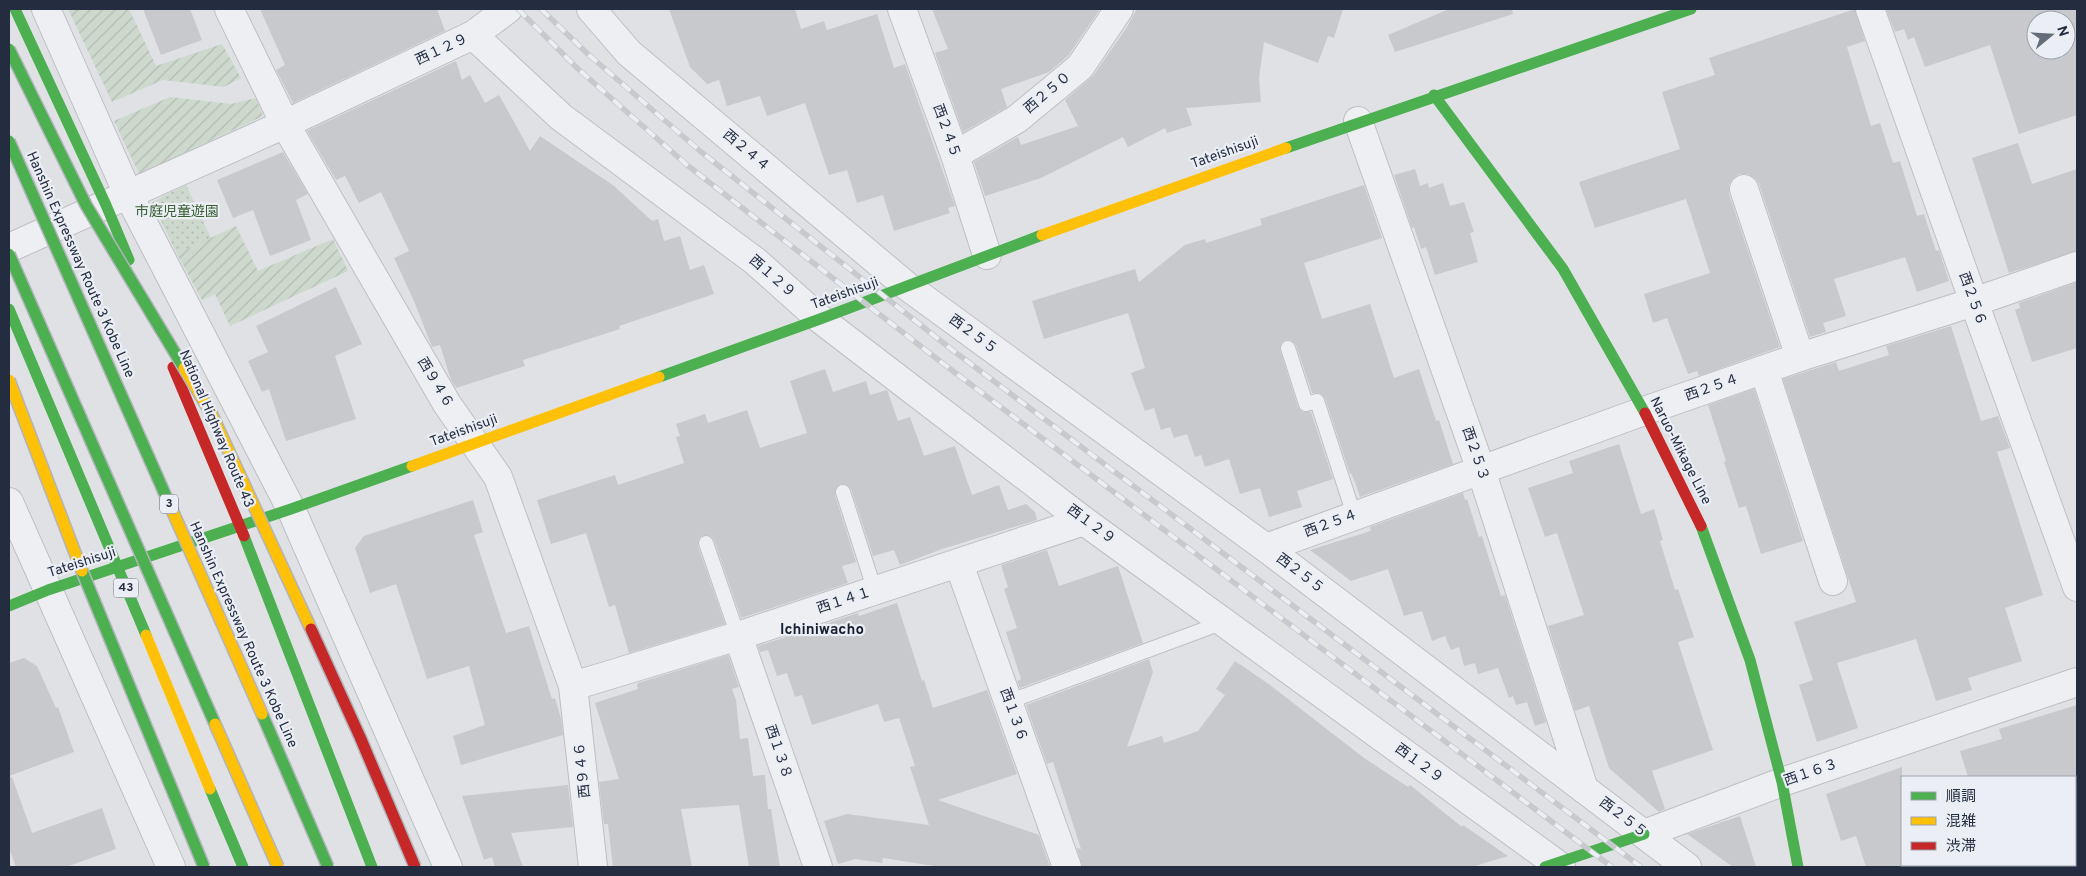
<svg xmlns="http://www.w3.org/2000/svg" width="2086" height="876" viewBox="0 0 2086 876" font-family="Overpass,'Noto Sans JP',sans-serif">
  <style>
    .park { fill: url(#park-dots) }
    .garden { fill: url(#garden-furrows) }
    .building { fill: #c7c9cd; fill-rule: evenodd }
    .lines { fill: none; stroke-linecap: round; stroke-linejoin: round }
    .lane-casing { stroke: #bdbfc3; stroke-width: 16 }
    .street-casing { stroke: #bdbfc3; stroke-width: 30 }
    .lane { stroke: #eeeff2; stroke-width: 14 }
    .street { stroke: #eeeff2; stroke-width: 28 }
    .fast { stroke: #4caf50; stroke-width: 11 }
    .slow { stroke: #ffc107; stroke-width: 11 }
    .jam { stroke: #c62828; stroke-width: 11 }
    .rail-casing { stroke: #c7c9cd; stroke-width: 5.5 }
    .rail { stroke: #ebeff5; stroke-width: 4; stroke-dasharray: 11; stroke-linecap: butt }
    .fast-bridge-casing { stroke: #b1b4ba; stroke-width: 14; stroke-linecap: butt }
    .slow-bridge-casing { stroke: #b1b4ba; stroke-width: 14; stroke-linecap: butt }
    .jam-bridge-casing { stroke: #b1b4ba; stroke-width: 14; stroke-linecap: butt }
    .fast-bridge { stroke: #4caf50; stroke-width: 11 }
    .slow-bridge { stroke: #ffc107; stroke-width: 11 }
    .jam-bridge { stroke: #c62828; stroke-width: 11 }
    .labels { text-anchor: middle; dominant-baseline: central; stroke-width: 4.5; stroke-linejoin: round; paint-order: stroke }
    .shield { fill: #ebeff5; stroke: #606776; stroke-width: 1 }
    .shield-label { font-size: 12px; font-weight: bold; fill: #242d40 }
    .street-label { font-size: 14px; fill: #242d40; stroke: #ebeff5 }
    .park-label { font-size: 14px; fill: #375d30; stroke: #ebeff5 }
    .neighbourhood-label { font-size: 15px; font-weight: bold; fill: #171f30; stroke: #ebeff5 }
  </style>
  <defs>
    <pattern id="park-dots" width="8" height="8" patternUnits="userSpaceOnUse" patternTransform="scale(1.25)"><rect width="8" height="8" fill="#ced9ce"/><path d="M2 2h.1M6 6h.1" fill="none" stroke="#b1bbb2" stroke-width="1.8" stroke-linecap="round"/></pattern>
    <pattern id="garden-furrows" width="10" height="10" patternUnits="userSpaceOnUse" patternTransform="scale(1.25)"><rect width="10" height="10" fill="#ced9ce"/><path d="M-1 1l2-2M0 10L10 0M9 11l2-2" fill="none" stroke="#b1bbb2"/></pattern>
  </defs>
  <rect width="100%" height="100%" fill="#dfe1e5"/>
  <path class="park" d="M186 185 211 238 177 254 152 202Z"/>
  <g class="garden">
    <path d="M68 9H129L156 66 222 44 241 78 224 87 163 80 112 102Z"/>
    <path d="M170 97 231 104 256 98 263 116 139 174 114 121Z"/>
    <path d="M236 226 258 271 333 239 348 271 230 326 215 294 202 300 177 254Z"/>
  </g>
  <g class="building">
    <path d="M143 9H190L202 40 161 55Z"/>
    <path d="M260 9H437L445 31 293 103 276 70 285 65Z"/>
    <path d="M669 9H795L801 29 824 21 827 30 877 14 894 68 905 64 955 206 948 208 950 213 894 231 883 195 857 203 847 170 829 175 805 103 767 116 760 96 727 106 719 80 707 84 690 67Z"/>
    <path d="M932 9H1100L1068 56 1049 72 1001 89 1007 107 963 132 935 53 948 49Z"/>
    <path d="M1137 9H1343L1334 38 1328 36 1318 63 1264 42 1259 78 1261 102 1186 108 1192 125 1167 133 1165 128 1128 147 1123 137 1041 178 985 196 974 162 1018 137 1021 145 1078 126 1065 100 1093 76 1127 27Z"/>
    <path d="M1449 9H1512L1513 14 1395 52 1388 35Z"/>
    <path d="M1855 9 1865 41 1847 47 1871 126 1880 123 1893 163 1900 161 1917 216 1924 214 1936 251 1939 250 1949 281 1917 292 1905 257 1834 279 1846 316 1823 323 1826 332 1810 337 1759 184 1755 178 1748 174H1739L1733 178 1729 185V194L1780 347 1699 376 1697 371 1688 374 1667 318 1653 323 1644 294 1710 273 1686 199 1595 228 1579 182 1680 149 1662 92 1715 75 1709 58Z"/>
    <path d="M1886 9H2077V115L2019 134 1990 45 1925 67 1914 37 1908 40 1904 29 1895 32ZM2036 20H2066V50H2036Z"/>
    <path d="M456 61 462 80 470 75 485 103 499 95 530 151 540 136 614 186 652 221 658 219 664 241 680 236 690 270 704 265 714 294 619 326 620 329 523 360 525 366 456 388 451 380 440 345 432 347 414 301 394 258 409 251 381 192 359 203 345 176 336 180 307 131Z"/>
    <path d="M2018 143 2032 184 2077 169V251L2009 273 1972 158Z"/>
    <path d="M283 152 308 194 296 200 311 240 270 256 253 210 233 218 217 180Z"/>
    <path d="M1415 169 1420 186 1428 183 1429 188 1443 183 1450 206 1464 202 1474 232 1470 233 1478 262 1435 275 1426 247 1421 249 1414 227 1412 228 1394 175Z"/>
    <path d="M1364 185 1382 238 1304 263 1322 319 1370 304 1394 378 1419 369 1436 421 1439 420 1453 464 1360 497 1355 482 1351 473 1350 474 1325 398 1320 393H1312L1296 345 1290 340H1286L1281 343 1280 350 1298 407 1303 412H1311L1333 479 1297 491 1302 507 1269 517 1260 488 1240 494 1229 459 1205 467 1201 455 1195 457 1187 434 1174 438 1170 427 1161 430 1154 408 1145 411 1131 373 1145 368 1128 313 1044 339 1032 301 1135 269 1139 282 1185 245 1205 239 1206 243 1262 225 1260 219Z"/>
    <path d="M2077 282V348L2032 362 2015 310 2020 308 2019 303Z"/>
    <path d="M336 287 362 344 335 356 356 419 286 441 269 389 262 392 248 361 268 352 256 326Z"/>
    <path d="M1951 326 1981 421 1998 416 2010 448 1997 452 2043 595 2005 608 2022 661 1968 678 1972 690 1936 701 1916 639 1837 663 1858 728 1817 742 1799 685 1813 680 1794 622 1856 602 1783 379 1836 362 1839 371 1889 355 1886 346Z"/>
    <path d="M825 369 833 392 866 381 870 395 887 390 898 421 910 417 924 456 955 446 972 495 999 485 1008 510 1026 504 1035 512 1037 520 942 549 900 565 894 550 873 556 851 489 845 484H840L835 490V495L856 562 842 566 848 583 741 618 714 540 711 536 704 535 699 538 698 546 725 624 629 653 615 605 609 607 586 533 551 544 537 500 615 475 618 485 684 463 676 437 680 436 676 424 705 414 708 423 747 410 760 448 807 433 790 381Z"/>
    <path d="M1754 389 1803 541 1761 554 1746 506 1739 508 1724 462 1726 461 1708 405Z"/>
    <path d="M1619 444 1641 514 1654 509 1663 540 1660 541 1675 590 1678 589 1694 637 1678 642 1713 750 1652 771 1665 809 1659 812 1609 768 1589 706 1575 711 1548 626 1584 615 1557 533 1545 537 1528 488 1573 473 1569 461Z"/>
    <path d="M1463 493 1465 500 1467 499 1479 537 1482 536 1501 596 1505 595 1546 722 1535 726 1527 702 1516 705 1513 696 1509 698 1498 668 1478 674 1475 663 1464 666 1459 647 1451 650 1445 636 1432 641 1422 611 1404 616 1388 569 1351 581 1310 550 1371 531 1370 527Z"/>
    <path d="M473 500 483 532 474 535 506 633 529 626 552 699 555 698 561 719 563 735 461 765 453 736 485 725 469 666 427 679 396 584 370 593 355 548 364 536Z"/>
    <path d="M1047 550 1059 586 1118 566 1143 643 1020 688 1017 681 1021 679 1006 632 1017 628 1004 589 1008 587 1001 565Z"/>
    <path d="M897 603 922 681 924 680 933 708 987 690 1017 774 938 800 1039 835 1050 867H941L883 858 882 863 855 859 838 864 824 821 847 814 929 825 910 767 915 766 899 718 884 722 878 704 812 725 802 695 795 697 787 673 777 676 768 650 760 652 758 646 858 613 859 616Z"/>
    <path d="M728 655 739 687 732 689 736 700 740 739 748 738 753 776 765 775 768 809H771L780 867H749L739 805 681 809 692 867H613L608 824H604L599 782 619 779 595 703 638 689 637 685 638 683Z"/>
    <path d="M24 658 37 666 56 708 58 707 74 752 9 776V663Z"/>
    <path d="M1149 659 1153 672 1127 747 1162 736 1164 743 1198 731 1225 695 1216 689 1235 661 1270 685 1364 758 1408 787 1410 785 1462 827 1463 825 1508 856 1472 867H1082L1077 848 1081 849 1053 762 1047 764 1026 705Z"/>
    <path d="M2077 705V777H1968L1960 751 2002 739 1999 729Z"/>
    <path d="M1902 767V867H1866L1856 836 1841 841 1826 794Z"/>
    <path d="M12 777 32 833 102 808 116 849 66 867H16L9 848V778Z"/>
    <path d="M568 785 573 827 511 833 523 867H495L492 857 484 860 462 796Z"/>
    <path d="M1740 816 1756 867H1733L1687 834Z"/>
  </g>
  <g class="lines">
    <defs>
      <g id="lane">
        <path d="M1288 348 1306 404 1317 401 1354 515"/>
        <path d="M843 492 875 591"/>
        <path d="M706 543 738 636"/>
        <path d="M1008 702 1224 622"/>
      </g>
      <g id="street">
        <path d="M46 9 128 194 291 509 448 867"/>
        <path d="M229 9 285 124 447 404 498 477 573 686 593 867"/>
        <path d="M591 9 629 53 908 287 1266 548 1687 867"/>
        <path d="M902 9 955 155 987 255"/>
        <path d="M1870 9 1974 302 2077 587"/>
        <path d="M473 35 561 117 755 261 820 319 1084 521 1561 867"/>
        <path d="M1358 121 1481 470 1584 789"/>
        <path d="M955 155 1017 119 1080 67 1119 9"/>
        <path d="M1744 189 1800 357"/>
        <path d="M9 248 285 124 473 35 508 9"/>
        <path d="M1764 370 1833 581"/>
        <path d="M9 502 171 867"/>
        <path d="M1266 548 1644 411 1800 357 1974 302 2077 266"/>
        <path d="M959 564 1067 867"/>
        <path d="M738 636 818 867"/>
        <path d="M573 686 738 636 1084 521"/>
        <path d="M1644 834 1782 782 2077 682"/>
      </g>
    </defs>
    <use href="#lane" class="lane-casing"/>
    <use href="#street" class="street-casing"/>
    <use href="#lane" class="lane"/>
    <use href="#street" class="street"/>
    <g class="fast">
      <path d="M15 9 106 205 129 260"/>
      <path d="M1434 95 1563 269 1645 413"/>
      <path d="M1286 148 1691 9"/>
      <path d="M9 309 146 635"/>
      <path d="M659 377 820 319 1042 235"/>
      <path d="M1701 526 1750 660 1782 782 1798 867"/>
      <path d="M244 536 372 867"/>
      <path d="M9 606 48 590 291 509 412 466"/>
      <path d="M210 789 243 867"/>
      <path d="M1545 867 1644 834"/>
    </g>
    <g class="slow">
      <path d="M1042 235 1286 148"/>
      <path d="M412 466 659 377"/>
      <path d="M146 635 210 789"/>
    </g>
    <g class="jam">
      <path d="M173 367 244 536"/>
      <path d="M1645 413 1701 526"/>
    </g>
    <defs>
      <g id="rail">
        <path d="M518 9 577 68 687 165 941 362 1612 867"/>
        <path d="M541 9 589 55 700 151 951 349 1641 867"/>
      </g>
    </defs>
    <use href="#rail" class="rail-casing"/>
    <use href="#rail" class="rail"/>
    <defs>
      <g id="fast-bridge">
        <path d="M9 49 86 205 184 368"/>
        <path d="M9 141 168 501"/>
        <path d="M9 254 215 724"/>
        <path d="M82 571 204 867"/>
        <path d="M262 714 328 867"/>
      </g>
      <g id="slow-bridge">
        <path d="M184 368 211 413 311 629"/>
        <path d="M9 380 82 571"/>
        <path d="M168 501 262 714"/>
        <path d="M215 724 278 867"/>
      </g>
      <path id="jam-bridge" d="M311 629 360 737 415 867"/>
    </defs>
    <use href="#fast-bridge" class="fast-bridge-casing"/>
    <use href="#slow-bridge" class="slow-bridge-casing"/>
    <use href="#jam-bridge" class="jam-bridge-casing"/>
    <use href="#fast-bridge" class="fast-bridge"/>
    <use href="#slow-bridge" class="slow-bridge"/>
    <use href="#jam-bridge" class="jam-bridge"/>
  </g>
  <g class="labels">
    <g class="shield">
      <rect x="160" y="494.5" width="18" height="19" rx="4"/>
      <rect x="113.5" y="578.5" width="25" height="19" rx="4"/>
    </g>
    <g class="shield-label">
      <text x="169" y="504">3</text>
      <text x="126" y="588">43</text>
    </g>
    <g class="street-label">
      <text transform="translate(442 50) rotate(-25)">西１２９</text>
      <text transform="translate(1048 93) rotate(-40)">西２５０</text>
      <text transform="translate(946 131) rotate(70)">西２４５</text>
      <text transform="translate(746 151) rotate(40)">西２４４</text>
      <text transform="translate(1225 153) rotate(-20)">Tateishisuji</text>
      <text transform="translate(80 265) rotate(66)">Hanshin Expressway Route 3 Kobe Line</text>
      <text transform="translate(772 277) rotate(41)">西１２９</text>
      <text transform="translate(845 294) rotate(-20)">Tateishisuji</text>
      <text transform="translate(1972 299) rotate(70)">西２５６</text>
      <text transform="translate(973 335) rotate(36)">西２５５</text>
      <text transform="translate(435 383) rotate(59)">西９４６</text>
      <text transform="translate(1712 388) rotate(-19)">西２５４</text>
      <text transform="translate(216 429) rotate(67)">National Highway Route 43</text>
      <text transform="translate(464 431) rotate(-20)">Tateishisuji</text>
      <text transform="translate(1680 451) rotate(63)">Naruo-Mikage Line</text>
      <text transform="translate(1475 454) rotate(71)">西２５３</text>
      <text transform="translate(1331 524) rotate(-20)">西２５４</text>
      <text transform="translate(1091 525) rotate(36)">西１２９</text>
      <text transform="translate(82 563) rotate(-18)">Tateishisuji</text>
      <text transform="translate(1300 574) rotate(37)">西２５５</text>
      <text transform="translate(844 601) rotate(-18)">西１４１</text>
      <text transform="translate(243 635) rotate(66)">Hanshin Expressway Route 3 Kobe Line</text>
      <text transform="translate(1013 715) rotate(70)">西１３６</text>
      <text transform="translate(778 752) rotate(71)">西１３８</text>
      <text transform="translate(1419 764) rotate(36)">西１２９</text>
      <text transform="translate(583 770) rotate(-96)">西９４６</text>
      <text transform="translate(1811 773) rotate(-19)">西１６３</text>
      <text transform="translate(1623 818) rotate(37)">西２５５</text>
    </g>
    <g class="park-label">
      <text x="177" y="212">市庭児童遊園</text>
    </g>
    <g class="neighbourhood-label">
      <text x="822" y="630">Ichiniwacho</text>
    </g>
  </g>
  <rect width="2086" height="876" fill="none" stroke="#242d40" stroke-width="20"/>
  <rect x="1901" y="776" width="175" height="90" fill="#ebeff5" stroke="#9ba1ad"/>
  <rect x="1911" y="792" width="25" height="8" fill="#4caf50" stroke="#9ba1ad"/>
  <text x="1946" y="801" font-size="15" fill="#242d40">順調</text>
  <rect x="1911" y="817" width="25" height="8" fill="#ffc107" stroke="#9ba1ad"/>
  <text x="1946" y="826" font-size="15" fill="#242d40">混雑</text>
  <rect x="1911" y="842" width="25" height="8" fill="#c62828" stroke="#9ba1ad"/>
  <text x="1946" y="851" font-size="15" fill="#242d40">渋滞</text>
  <g transform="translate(2051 35) rotate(72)"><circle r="24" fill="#ebeff5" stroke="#9ba1ad"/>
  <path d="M0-4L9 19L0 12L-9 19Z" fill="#656c7a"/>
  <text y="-8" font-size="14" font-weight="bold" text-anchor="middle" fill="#242d40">N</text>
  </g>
</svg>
